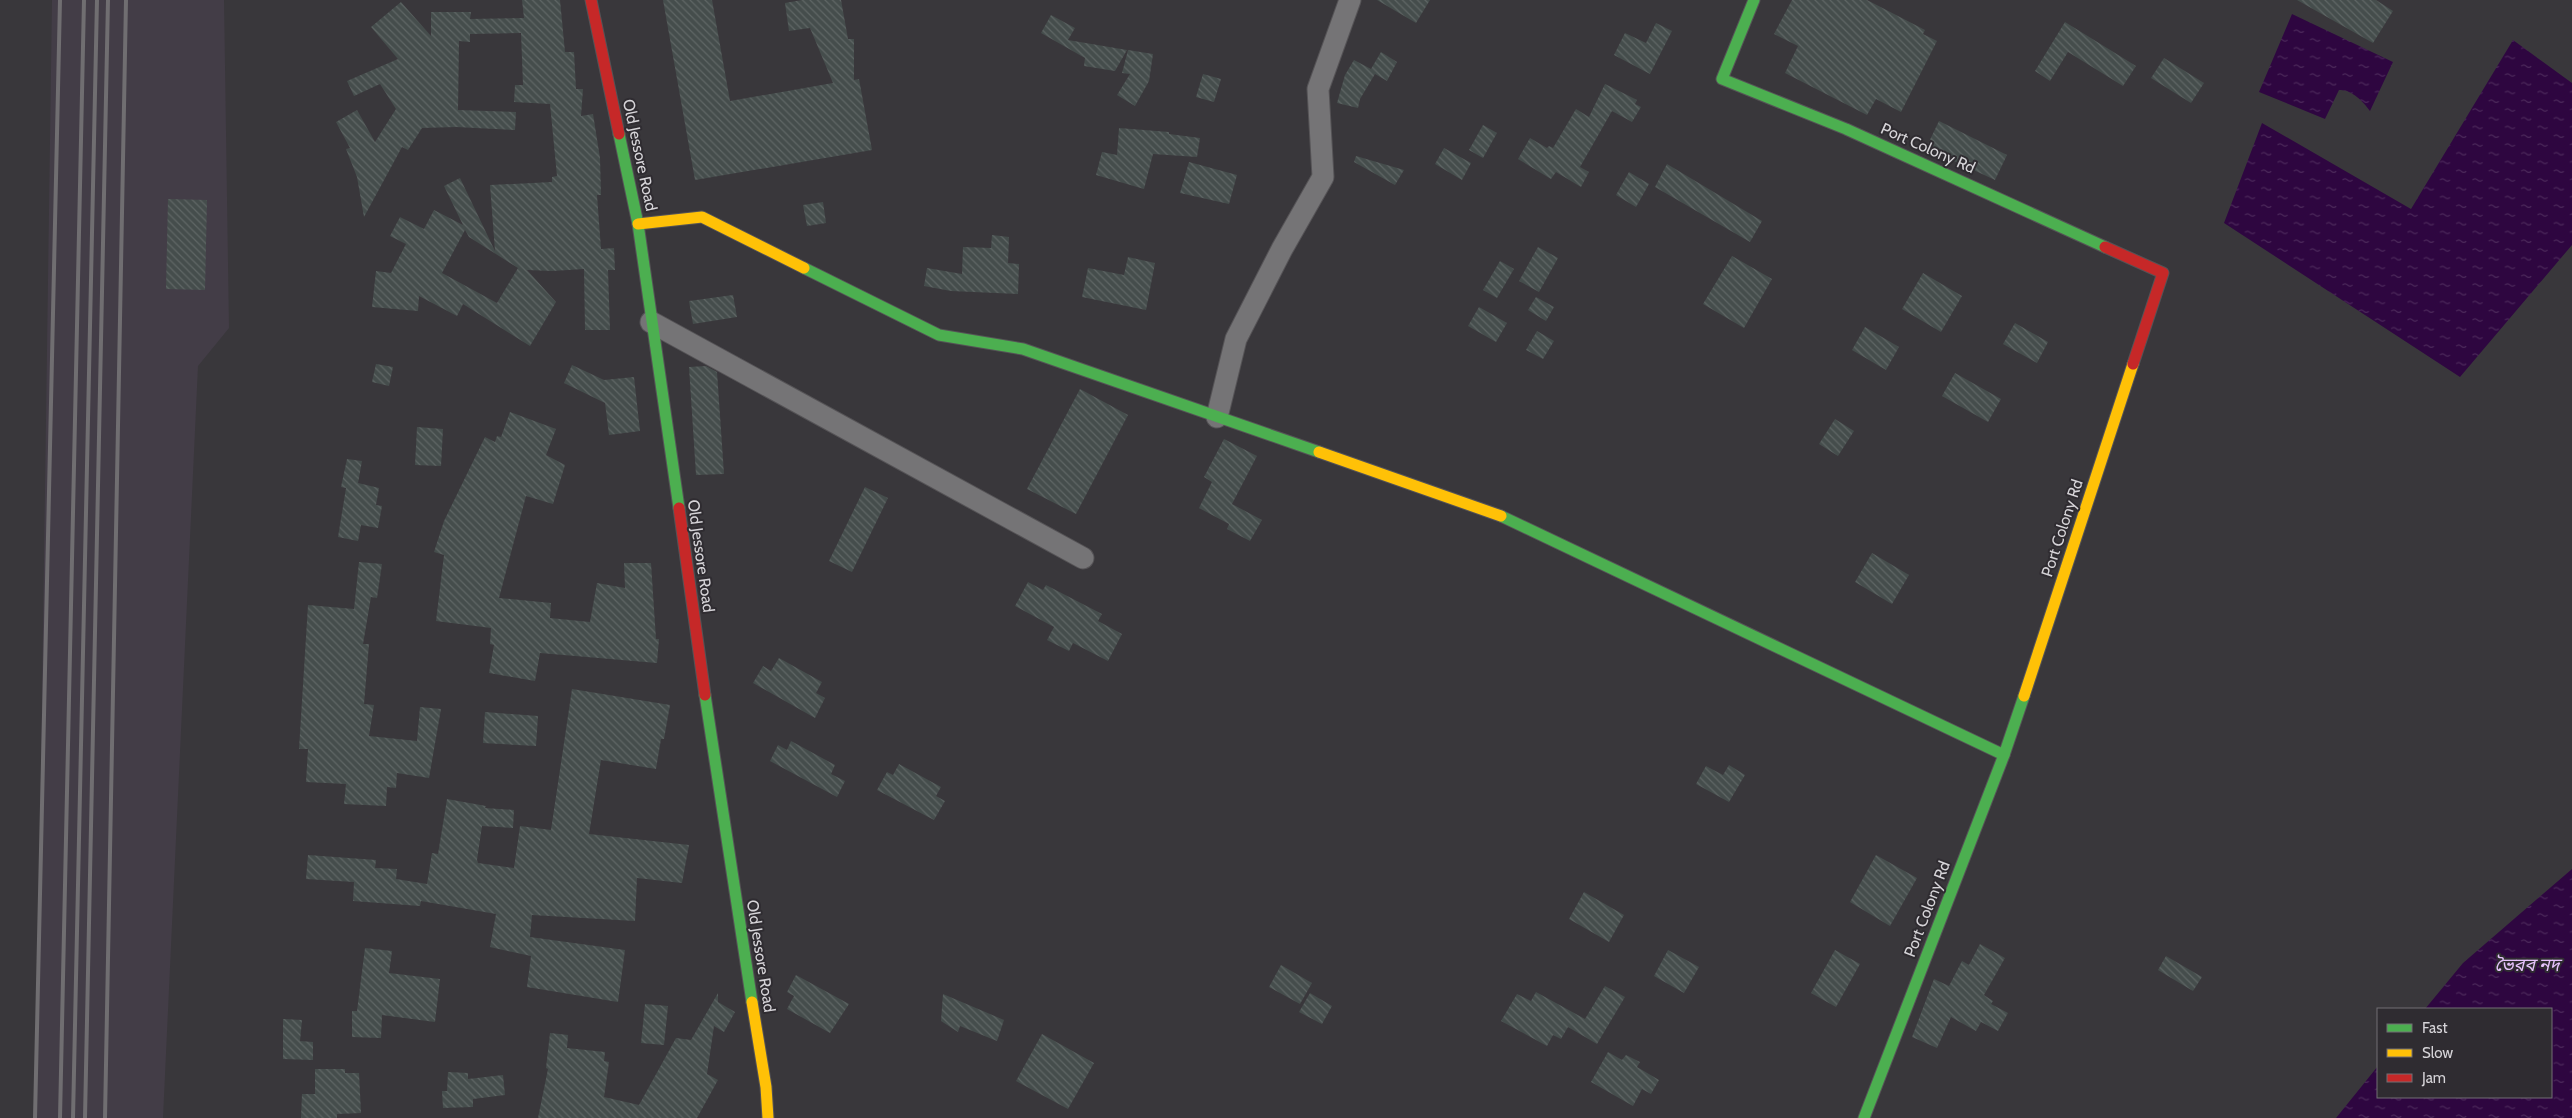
<svg xmlns="http://www.w3.org/2000/svg" width="2572" height="1118" viewBox="0 0 2572 1118" font-family="Cabin,'Noto Sans Bengali',sans-serif">
  <style>
    .built { fill: #433d47 }
    .water { fill: url(#water-ripples) }
    .building { fill: url(#building-back-hatch); fill-rule: evenodd }
    .lines { fill: none; stroke-linecap: round; stroke-linejoin: round }
    .street-casing { stroke: #555356; stroke-width: 23 }
    .fast-casing { stroke: #555356; stroke-width: 13 }
    .slow-casing { stroke: #555356; stroke-width: 13 }
    .jam-casing { stroke: #555356; stroke-width: 13 }
    .street { stroke: #757476; stroke-width: 21 }
    .fast { stroke: #4caf50; stroke-width: 11 }
    .slow { stroke: #ffc107; stroke-width: 11 }
    .jam { stroke: #c62828; stroke-width: 11 }
    .rail { stroke: #706e71; stroke-width: 4 }
    .labels { text-anchor: middle; dominant-baseline: central; stroke-width: 4; stroke-linejoin: round; paint-order: stroke }
    .street-label { font-size: 16px; fill: #d6d4d8; stroke: #2f2c31 }
    .water-label { font-size: 18px; font-style: italic; fill: #e6c3fc; stroke: #2f2c31 }
  </style>
  <defs>
    <pattern id="water-ripples" width="26" height="14" patternUnits="userSpaceOnUse" patternTransform="scale(1.25)"><rect width="26" height="14" fill="#2e0640"/><path d="M2 4q2-2 4 0t4 0M15 11q2-2 4 0t4 0" fill="none" stroke="#4c295b"/></pattern>
    <pattern id="building-back-hatch" width="6" height="6" patternUnits="userSpaceOnUse" patternTransform="scale(1.25)"><rect width="6" height="6" fill="#454d4c"/><path d="M-1 5l2 2M0 0l6 6M5-1l2 2" fill="none" stroke="#5f6665"/></pattern>
  </defs>
  <rect width="100%" height="100%" fill="#39373b"/>
  <path class="built" d="M52 0H224L229 328 198 366 163 1118H36Z"/>
  <g class="water">
    <path d="M2292 14 2393 62 2370 111C2363 101 2351 89 2339 90L2325 119 2259 92Z"/>
    <path d="M2513 40 2572 83V245L2460 377 2224 223 2262 123 2411 209Z"/>
    <path d="M2572 869V1118H2336L2378 1066V1097H2551V1009H2425L2463 963Z"/>
  </g>
  <g class="building">
    <path d="M522 0H560L565 52H574L576 89H583L581 116 593 114 600 158 601 195H597L601 249 614 248 615 270H608L610 330H585L584 269 552 271 527 270 556 302 530 346 463 304 457 316 419 296 418 311 372 307 376 271 391 273 406 244 390 236 400 217 424 229 434 210 463 225 444 186 460 178 495 251 490 185 552 182V177L557 176 550 104 514 102 515 85H523L521 33 470 34V42L459 41 458 110 516 112 515 130 456 127 422 128 408 150 402 147 364 217 357 177 346 149 350 148 336 122 357 110 375 142 396 109 380 84 354 96 347 81 398 59 371 27 401 2 431 36V12H471L470 19 524 18ZM465 230 469 237 518 268 497 303 442 273Z"/>
    <path d="M663 0H712L730 101 833 83 810 28 789 31 785 3 802 0H841L848 39H854V80L859 79 872 150 695 180Z"/>
    <path d="M1377 0H1430L1416 23Z"/>
    <path d="M1792 0H1867L1925 30 1923 34 1937 41 1901 112 1876 99 1867 115 1785 73 1798 46 1774 34Z"/>
    <path d="M2297 0H2376L2393 11 2373 43Z"/>
    <path d="M1051 15 1075 28 1068 40 1127 50 1115 71 1084 66 1085 58 1041 33Z"/>
    <path d="M2065 22 2136 66 2123 86 2068 52 2050 81 2035 71Z"/>
    <path d="M1656 23 1672 31 1650 74 1614 55 1625 33 1646 43Z"/>
    <path d="M1128 50 1153 54 1149 81 1135 106 1117 95 1130 74 1122 73Z"/>
    <path d="M1381 52 1397 62 1387 81 1375 74 1360 99 1358 108 1337 103 1345 75 1354 60 1371 69Z"/>
    <path d="M2164 58 2204 83 2191 103 2151 78Z"/>
    <path d="M1203 74 1221 79 1214 102 1196 97Z"/>
    <path d="M1605 84 1637 100 1635 104 1641 107 1632 122 1612 111 1580 167 1589 172 1581 187 1556 172 1551 179 1518 159 1530 138 1547 148 1549 146 1553 148 1576 109 1589 117Z"/>
    <path d="M1939 121 2007 155 1995 180 1926 148Z"/>
    <path d="M1483 125 1497 133 1483 158 1469 150Z"/>
    <path d="M1119 128 1169 132V134L1200 138 1197 157 1153 154 1144 189 1096 175 1102 152 1117 155Z"/>
    <path d="M1444 148 1471 163 1462 180 1435 164Z"/>
    <path d="M1356 156 1404 170 1395 185 1354 162Z"/>
    <path d="M1189 162 1237 175 1229 204 1180 193Z"/>
    <path d="M1667 164 1762 221 1750 242 1655 187Z"/>
    <path d="M1629 172 1649 184 1636 207 1616 195Z"/>
    <path d="M168 199 207 200 205 290 166 289Z"/>
    <path d="M823 202 826 223 807 226 803 205Z"/>
    <path d="M992 235 1009 237 1008 263 1019 264 1018 294 951 291 924 286 927 268 962 274 963 247 991 248Z"/>
    <path d="M1538 247 1558 258 1539 292 1519 281Z"/>
    <path d="M1732 256 1772 279 1744 328 1703 304Z"/>
    <path d="M1128 257 1155 263 1146 310 1082 297 1088 268 1124 275Z"/>
    <path d="M1500 261 1514 269 1497 298 1483 290Z"/>
    <path d="M1923 273 1962 296 1941 332 1902 309Z"/>
    <path d="M733 295 737 317 693 324 689 301Z"/>
    <path d="M1536 297 1554 307 1546 321 1528 310Z"/>
    <path d="M1479 307 1507 323 1496 342 1468 326Z"/>
    <path d="M2015 323 2048 342 2037 363 2003 344Z"/>
    <path d="M1865 327 1899 347 1886 370 1852 350Z"/>
    <path d="M1537 331 1554 341 1543 359 1526 350Z"/>
    <path d="M376 364 393 367 389 386 372 382Z"/>
    <path d="M572 365 604 380 634 377 640 431 609 435 605 403 564 383Z"/>
    <path d="M706 366 717 372 724 474 696 475 689 367Z"/>
    <path d="M1955 373 2001 399 1988 422 1942 396Z"/>
    <path d="M1080 389 1128 415 1076 514 1027 489Z"/>
    <path d="M510 412 556 429 546 455 565 465 553 504 526 496 499 598 551 603 550 618 590 622 597 583 625 588 624 563H651L656 639H659L657 663 540 653 535 681 489 673 494 645 490 644 491 628 436 621 444 555 434 552 444 521 485 437 495 442 497 436 501 437Z"/>
    <path d="M1835 419 1854 431 1838 456 1819 444Z"/>
    <path d="M417 427 443 429 441 466 415 465Z"/>
    <path d="M1224 439 1257 456 1232 504 1262 520 1250 541 1227 529 1229 524 1199 508 1212 482 1204 477Z"/>
    <path d="M347 459 362 461 358 483 379 488 376 505 382 506 378 528 361 525 358 541 338 537 346 488 341 487Z"/>
    <path d="M865 487 888 498 852 572 829 561Z"/>
    <path d="M1872 553 1909 575 1892 604 1855 582Z"/>
    <path d="M359 562 382 564 377 598 371 597 363 644H369L364 704 374 705 369 736 417 741 420 707 441 709 429 778 397 773 396 788 387 787 386 806 344 804 346 784 306 782 308 749H299L308 605 354 609Z"/>
    <path d="M1028 582 1043 590 1046 585 1102 614 1098 621 1122 634 1108 661 1073 643 1069 651 1047 640 1054 627 1015 606Z"/>
    <path d="M779 658 822 682 816 693 825 698 815 718 753 683 763 666 771 671Z"/>
    <path d="M572 689 670 705 664 739H661L656 769 601 760 589 834 689 845 682 883 637 878 635 921 532 915 530 937 625 950 618 1002 527 987 531 956 490 947 496 914 421 901 420 906 353 901 354 882 306 879 308 855 376 860 375 868 397 869 396 879 427 884 432 853 438 854 447 799 486 806 485 808 514 810 513 828 482 826 477 860 478 863 514 868 520 826 551 830Z"/>
    <path d="M485 712 538 716 536 746 483 743Z"/>
    <path d="M791 741 835 765 831 774 845 781 837 797 770 761 778 745 787 750Z"/>
    <path d="M899 764 941 787 936 796 945 801 934 820 877 790 887 772 893 775Z"/>
    <path d="M1729 765 1745 775 1729 802 1696 784 1706 766 1723 775Z"/>
    <path d="M1876 855 1917 878 1890 926 1850 902Z"/>
    <path d="M1584 892 1624 915 1609 942 1569 919Z"/>
    <path d="M1980 944 2005 958 1984 995 1993 1001 1991 1004 2008 1013 1998 1031 1981 1022 1976 1031 1951 1017 1937 1048 1912 1037 1934 979 1949 986 1962 961 1969 965Z"/>
    <path d="M365 948 392 951 389 973 440 979 435 1022 382 1015 381 1038 352 1037V1011H357Z"/>
    <path d="M1668 950 1699 967 1684 993 1654 976Z"/>
    <path d="M1835 950 1860 964 1836 1007 1811 993Z"/>
    <path d="M2166 956 2202 977 2193 991 2158 970Z"/>
    <path d="M1281 965 1312 983 1300 1004 1269 987Z"/>
    <path d="M796 975 849 1004 830 1033 787 1009 794 996 787 992Z"/>
    <path d="M1605 986 1625 997 1597 1044 1568 1027 1561 1039 1553 1035 1547 1046 1501 1021 1517 994 1531 1001 1536 992 1585 1019Z"/>
    <path d="M718 993V1002L735 1012 724 1032 714 1026 707 1074 718 1080 697 1118H538L548 1069 546 1068 550 1033 568 1035 567 1048 605 1052 604 1061 609 1062 604 1097 639 1105 676 1038 691 1040Z"/>
    <path d="M1310 993 1332 1006 1322 1024 1299 1012Z"/>
    <path d="M943 994 1004 1020 997 1041 960 1026 958 1032 941 1021Z"/>
    <path d="M645 1004 668 1006 664 1045 641 1043Z"/>
    <path d="M283 1019 302 1020 300 1041 313 1042V1060L283 1059Z"/>
    <path d="M1042 1034 1094 1063 1068 1109 1016 1081Z"/>
    <path d="M1608 1052 1622 1060 1626 1055 1640 1062 1637 1067 1659 1080 1651 1094 1642 1089 1633 1106 1591 1082Z"/>
    <path d="M315 1069H345V1073H359L361 1113 337 1114V1118H301L302 1094H315Z"/>
    <path d="M448 1072 468 1073V1079L503 1075 505 1095 473 1099V1107L443 1108 442 1091H447Z"/>
  </g>
  <g class="lines">
    <defs>
      <g id="street">
        <path d="M651 322 1083 558"/>
        <path d="M1217 417 1236 339 1282 249 1323 177 1318 89 1350 0"/>
      </g>
      <g id="fast">
        <path d="M1754 0 1722 79 1846 129 2105 247"/>
        <path d="M619 134 638 224 679 508"/>
        <path d="M804 268 939 335 1023 349 1319 452"/>
        <path d="M1501 516 2004 755"/>
        <path d="M705 695 752 1002"/>
        <path d="M1864 1118 2004 755 2024 696"/>
      </g>
      <g id="slow">
        <path d="M638 224 702 217 804 268"/>
        <path d="M1319 452 1501 516"/>
        <path d="M2024 696 2133 364"/>
        <path d="M752 1002 766 1087 768 1118"/>
      </g>
      <g id="jam">
        <path d="M591 0 619 134"/>
        <path d="M2105 247 2163 273 2133 364"/>
        <path d="M679 508 705 695"/>
      </g>
    </defs>
    <use href="#street" class="street-casing"/>
    <use href="#fast" class="fast-casing"/>
    <use href="#slow" class="slow-casing"/>
    <use href="#jam" class="jam-casing"/>
    <use href="#street" class="street"/>
    <use href="#fast" class="fast"/>
    <use href="#slow" class="slow"/>
    <use href="#jam" class="jam"/>
    <g class="rail">
      <path d="M35 1118 60 0"/>
      <path d="M60 1118 84 0"/>
      <path d="M73 1118 97 0"/>
      <path d="M85 1118 108 0"/>
      <path d="M105 1118 126 0"/>
    </g>
  </g>
  <g class="labels">
    <g class="street-label">
      <text transform="translate(1928 148) rotate(24)">Port Colony Rd</text>
      <text transform="translate(640 155) rotate(78)">Old Jessore Road</text>
      <text transform="translate(2062 528) rotate(-72)">Port Colony Rd</text>
      <text transform="translate(701 556) rotate(82)">Old Jessore Road</text>
      <text transform="translate(1927 909) rotate(-69)">Port Colony Rd</text>
      <text transform="translate(761 956) rotate(81)">Old Jessore Road</text>
    </g>
    <g class="water-label">
      <text x="2527" y="965">ভৈরব নদ</text>
    </g>
  </g>
  <rect x="2377" y="1008" width="175" height="90" fill="#2f2c31" stroke="#726f74"/>
  <rect x="2387" y="1024" width="25" height="8" fill="#4caf50" stroke="#726f74"/>
  <text x="2422" y="1033" font-size="15" fill="#d6d4d8">Fast</text>
  <rect x="2387" y="1049" width="25" height="8" fill="#ffc107" stroke="#726f74"/>
  <text x="2422" y="1058" font-size="15" fill="#d6d4d8">Slow</text>
  <rect x="2387" y="1074" width="25" height="8" fill="#c62828" stroke="#726f74"/>
  <text x="2422" y="1083" font-size="15" fill="#d6d4d8">Jam</text>
</svg>
